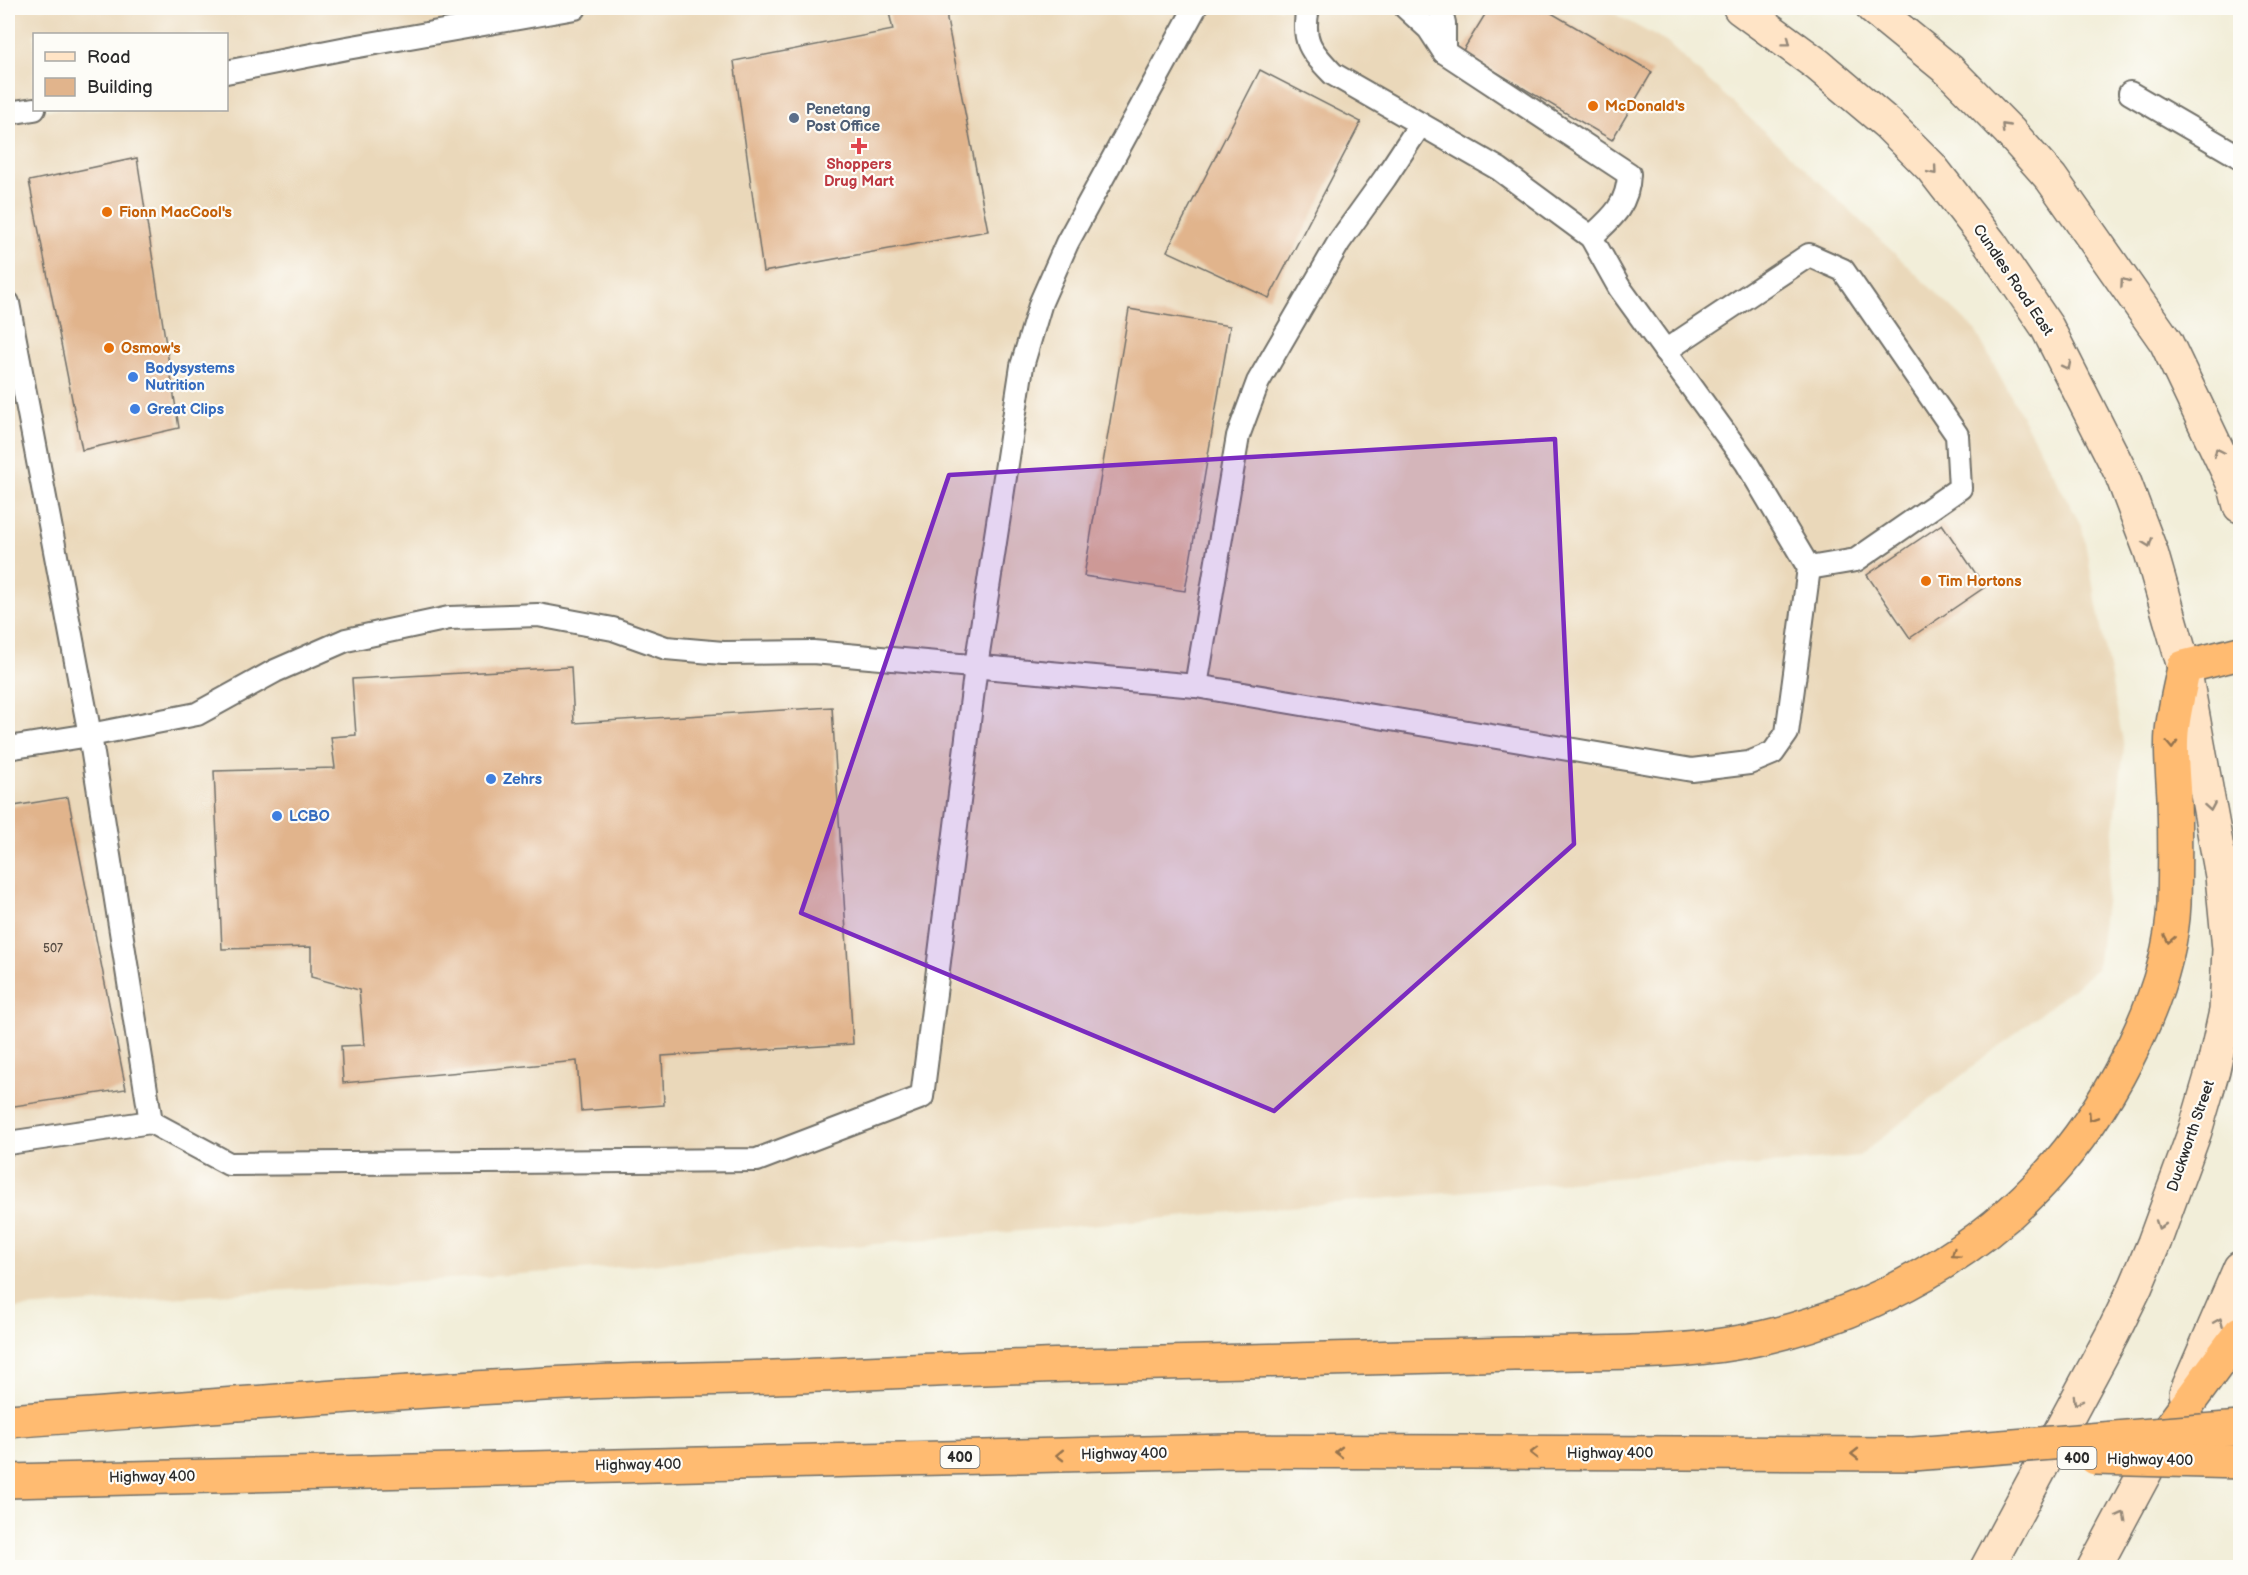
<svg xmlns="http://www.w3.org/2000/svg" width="2248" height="1575" viewBox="0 0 2248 1575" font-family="'Balsamiq Sans',sans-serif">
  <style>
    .built { fill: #ead8ba; fill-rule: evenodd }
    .building { fill: #e1b48c }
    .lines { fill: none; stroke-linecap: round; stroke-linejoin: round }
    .lane-casing { stroke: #716f68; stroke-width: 26 }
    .secondary-casing { stroke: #716f68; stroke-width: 36 }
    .highway-casing { stroke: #716f68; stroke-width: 36 }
    .lane { stroke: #fff; stroke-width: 22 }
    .secondary { stroke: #ffe4c6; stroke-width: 33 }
    .highway { stroke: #ffbb71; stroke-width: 33 }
    .highway-bridge-casing { stroke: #716f68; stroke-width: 36; stroke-linecap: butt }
    .highway-bridge { stroke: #ffbb71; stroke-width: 33 }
    .oneway { stroke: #958878 }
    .oneway2 { stroke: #95734e }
    .marked { fill: #7b2cbf; fill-opacity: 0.2; stroke: #7b2cbf; stroke-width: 4.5; stroke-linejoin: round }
    .food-dot { fill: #e8710a; stroke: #fdfcf7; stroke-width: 2 }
    .service-dot { fill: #5c6f8a; stroke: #fdfcf7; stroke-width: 2 }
    .health-dot { fill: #e0444e; stroke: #fdfcf7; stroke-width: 2 }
    .shop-dot { fill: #3f7fe0; stroke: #fdfcf7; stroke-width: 2 }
    .labels { text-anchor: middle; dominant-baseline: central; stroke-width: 4.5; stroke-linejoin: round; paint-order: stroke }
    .number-label { font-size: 12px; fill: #584d43 }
    .shield { fill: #fdfcf7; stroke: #6a6a68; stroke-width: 1.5 }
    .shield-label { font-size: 14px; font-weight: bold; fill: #2b2b2b }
    .food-label { font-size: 15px; font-weight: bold; fill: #c56008; stroke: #fdfcf7; text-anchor: start }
    .service-label { font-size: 15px; font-weight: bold; fill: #4e5e75; stroke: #fdfcf7; text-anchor: start }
    .health-label { font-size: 15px; font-weight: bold; fill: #be3a42; stroke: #fdfcf7 }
    .street-label { font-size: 15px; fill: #2b2b2b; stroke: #fdfcf7 }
    .shop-label { font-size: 15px; font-weight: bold; fill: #366cbe; stroke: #fdfcf7; text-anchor: start }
  </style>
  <rect width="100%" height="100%" fill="#fdfcf7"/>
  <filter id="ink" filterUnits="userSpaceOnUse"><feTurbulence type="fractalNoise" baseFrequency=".0167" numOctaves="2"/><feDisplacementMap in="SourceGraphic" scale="12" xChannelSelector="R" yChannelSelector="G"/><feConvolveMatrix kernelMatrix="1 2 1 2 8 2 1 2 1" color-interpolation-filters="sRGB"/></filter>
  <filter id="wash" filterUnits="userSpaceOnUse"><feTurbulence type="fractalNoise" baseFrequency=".008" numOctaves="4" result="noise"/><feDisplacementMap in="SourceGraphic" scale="24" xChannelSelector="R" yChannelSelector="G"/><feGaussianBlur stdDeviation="1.35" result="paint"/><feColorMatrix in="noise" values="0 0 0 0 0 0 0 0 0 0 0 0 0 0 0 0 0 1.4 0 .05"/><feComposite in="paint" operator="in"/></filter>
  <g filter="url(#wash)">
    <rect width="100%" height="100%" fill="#f2eed9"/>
    <path class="built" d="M8 8H1604L1666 42 1812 175 1975 330 2082 527 2124 747 2097 969 1859 1156 595 1269 8 1309ZM34 34H226V110H34Z"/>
    <g id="blocks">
      <g class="building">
        <path d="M888 8H947V20L988 231 763 272 734 61 893 30Z"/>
        <path d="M1489 8H1543L1652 72 1612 140 1462 52Z"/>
        <path d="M1260 70 1361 122 1269 298 1167 251Z"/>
        <path d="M137 158 179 428 82 450 29 181Z"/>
        <path d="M1129 309 1230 326 1185 591 1084 576Z"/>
        <path d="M1942 524 1985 587 1910 638 1867 575Z"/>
        <path d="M571 667 574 723 832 707 853 1044 662 1056 664 1105 581 1111 577 1061 343 1083 341 1046 364 1045 359 990 311 977V947L222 949 214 771 335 768 331 737 356 735 352 679Z"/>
        <path d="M68 797 126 1089 8 1107V807Z"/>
      </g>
    </g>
  </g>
  <g filter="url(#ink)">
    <use href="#blocks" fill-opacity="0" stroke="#716f68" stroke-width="1.5"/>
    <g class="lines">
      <defs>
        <g id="lane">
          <path d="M1406 8 1429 29 1444 52 1629 174C1628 205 1612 218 1591 237"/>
          <path d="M1440 8 1444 23V52"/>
          <path d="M226 72 347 48 575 8"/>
          <path d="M2130 93 2240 157"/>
          <path d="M8 113 34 109"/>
          <path d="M8 303 90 735 151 1122"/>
          <path d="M1665 351 1809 255 1843 270 1957 435 1960 488 1856 560 1809 568"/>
          <path d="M1196 686 1238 436 1258 382 1339 242 1385 178 1420 125"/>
          <path d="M8 748 90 735 197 714 275 671 346 640 449 618 538 615 613 629 666 648 723 653 813 652 1196 686 1692 770 1749 763 1773 753 1787 733 1809 568 1746 462 1619 287 1591 237 1499 169 1333 74C1311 51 1301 41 1308 8"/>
          <path d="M8 1143 151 1122 229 1164 757 1160 922 1097 976 666 1022 366 1041 302 1067 243 1195 8"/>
        </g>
        <g id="secondary">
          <path d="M1740 8 1818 65 1888 124 1931 167 1990 243 2047 327 2121 473 2151 552 2184 667 2222 876 2229 949 2226 1011 2213 1070 2195 1131 2154 1243 2136 1286 2112 1335 1987 1568"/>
          <path d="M1873 8 1950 71 2009 131 2051 178 2166 342 2235 487 2240 506"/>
          <path d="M2186 1393 2240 1268"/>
          <path d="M2094 1568 2164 1437"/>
        </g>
        <g id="highway">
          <path d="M8 1421C201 1407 395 1391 588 1382 659 1379 730 1379 800 1376 893 1372 985 1367 1078 1365 1223 1362 1369 1358 1514 1354 1595 1352 1687 1356 1765 1337 1875 1311 1983 1252 2057 1165 2113 1099 2170 992 2174 904 2175 868 2175 833 2174 798 2173 776 2170 753 2172 732 2174 710 2180 688 2184 667L2240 653"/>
          <path d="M2167 1432 2240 1333"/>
          <path d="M8 1481 1227 1451 1913 1454"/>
        </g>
      </defs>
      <use href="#lane" class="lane-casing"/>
      <use href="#secondary" class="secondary-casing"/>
      <use href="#highway" class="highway-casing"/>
      <use href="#lane" class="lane"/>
      <use href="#secondary" class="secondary"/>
      <use href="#highway" class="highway"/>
      <defs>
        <g id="highway-bridge">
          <path d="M1913 1454 2240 1428"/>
          <path d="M2095 1458 2240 1462"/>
        </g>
      </defs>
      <use href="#highway-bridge" class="highway-bridge-casing"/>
      <use href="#highway-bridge" class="highway-bridge"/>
    </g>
    <defs><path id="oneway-chevron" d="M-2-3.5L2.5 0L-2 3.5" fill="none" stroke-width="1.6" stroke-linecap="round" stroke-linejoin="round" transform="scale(1.5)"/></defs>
    <g class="oneway">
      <use href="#oneway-chevron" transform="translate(1787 42) rotate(37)"/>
      <use href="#oneway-chevron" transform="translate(2005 127) rotate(-134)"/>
      <use href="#oneway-chevron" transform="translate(1933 171) rotate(50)"/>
      <use href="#oneway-chevron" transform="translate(2124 282) rotate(-125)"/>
      <use href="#oneway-chevron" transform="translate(2067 366) rotate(63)"/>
      <use href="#oneway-chevron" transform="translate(2218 452) rotate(-115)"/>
      <use href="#oneway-chevron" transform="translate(2148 543) rotate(69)"/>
      <use href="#oneway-chevron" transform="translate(2210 807) rotate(80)"/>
      <use href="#oneway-chevron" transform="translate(2160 1225) rotate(109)"/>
      <use href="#oneway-chevron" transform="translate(2219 1322) rotate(-67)"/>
      <use href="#oneway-chevron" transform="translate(2077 1401) rotate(118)"/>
      <use href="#oneway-chevron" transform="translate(2122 1516) rotate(-62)"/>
    </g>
    <g class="oneway2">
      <use href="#oneway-chevron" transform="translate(2172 745) rotate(88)"/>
      <use href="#oneway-chevron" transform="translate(2169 939) rotate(101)"/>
      <use href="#oneway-chevron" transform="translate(2092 1117) rotate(123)"/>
      <use href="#oneway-chevron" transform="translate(1955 1254) rotate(145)"/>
      <use href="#oneway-chevron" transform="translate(1339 1452) rotate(-180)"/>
      <use href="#oneway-chevron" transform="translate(1534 1453) rotate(-180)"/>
      <use href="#oneway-chevron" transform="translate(1855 1454) rotate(-180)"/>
      <use href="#oneway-chevron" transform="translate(1060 1455) rotate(179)"/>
    </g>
  </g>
  <path class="marked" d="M1555 439 1574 844 1274 1111 801 913 949 475Z"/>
  <g class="food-dot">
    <circle cx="1593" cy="106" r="6"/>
    <circle cx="107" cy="212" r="6"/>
    <circle cx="109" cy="348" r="6"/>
    <circle cx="1926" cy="581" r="6"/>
  </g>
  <circle class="service-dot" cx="794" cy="118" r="6"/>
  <path class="health-dot" d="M856 137h6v6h6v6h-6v6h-6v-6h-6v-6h6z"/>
  <g class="shop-dot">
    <circle cx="133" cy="377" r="6"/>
    <circle cx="135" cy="409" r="6"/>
    <circle cx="491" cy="779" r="6"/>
    <circle cx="277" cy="816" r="6"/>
  </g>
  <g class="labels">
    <g class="number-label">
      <text x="53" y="948">507</text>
    </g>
    <g class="shield">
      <rect x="940.5" y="1446" width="39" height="22" rx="4.5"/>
      <rect x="2057.5" y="1447" width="39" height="22" rx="4.5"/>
    </g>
    <g class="shield-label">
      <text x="960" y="1457">400</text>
      <text x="2077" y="1458">400</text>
    </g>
    <g class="food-label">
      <text x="1605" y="106">McDonald's</text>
      <text x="119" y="212">Fionn MacCool's</text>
      <text x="121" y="348">Osmow's</text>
      <text x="1938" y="581">Tim Hortons</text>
    </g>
    <g class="service-label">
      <text x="806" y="109">Penetang<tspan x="806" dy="17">Post Office</tspan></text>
    </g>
    <g class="health-label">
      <text x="859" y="164">Shoppers<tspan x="859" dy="17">Drug Mart</tspan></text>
    </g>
    <g class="street-label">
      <text transform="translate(2013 280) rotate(56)">Cundles Road East</text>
      <text transform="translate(2191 1136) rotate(-71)">Duckworth Street</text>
      <text x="1610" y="1453">Highway 400</text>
      <text transform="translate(1124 1454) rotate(-1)">Highway 400</text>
      <text transform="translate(2150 1460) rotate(1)">Highway 400</text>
      <text transform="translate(638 1465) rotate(-1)">Highway 400</text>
      <text transform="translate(152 1477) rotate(-1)">Highway 400</text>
    </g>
    <g class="shop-label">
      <text x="145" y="368">Bodysystems<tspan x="145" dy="17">Nutrition</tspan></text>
      <text x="147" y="409">Great Clips</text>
      <text x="503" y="779">Zehrs</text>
      <text x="289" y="816">LCBO</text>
    </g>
  </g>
  <rect width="2248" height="1575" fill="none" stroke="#fdfcf7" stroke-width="30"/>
  <rect x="33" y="33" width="195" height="78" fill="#fdfcf7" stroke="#a9a8a5" stroke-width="1.5"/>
  <rect x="45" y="52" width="30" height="9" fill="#ffe4c6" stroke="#a9a8a5" stroke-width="1.5"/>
  <text x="87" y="63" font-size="18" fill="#2b2b2b">Road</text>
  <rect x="45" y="78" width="30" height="18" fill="#e1b48c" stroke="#a9a8a5" stroke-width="1.5"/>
  <text x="87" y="93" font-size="18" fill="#2b2b2b">Building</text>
</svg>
